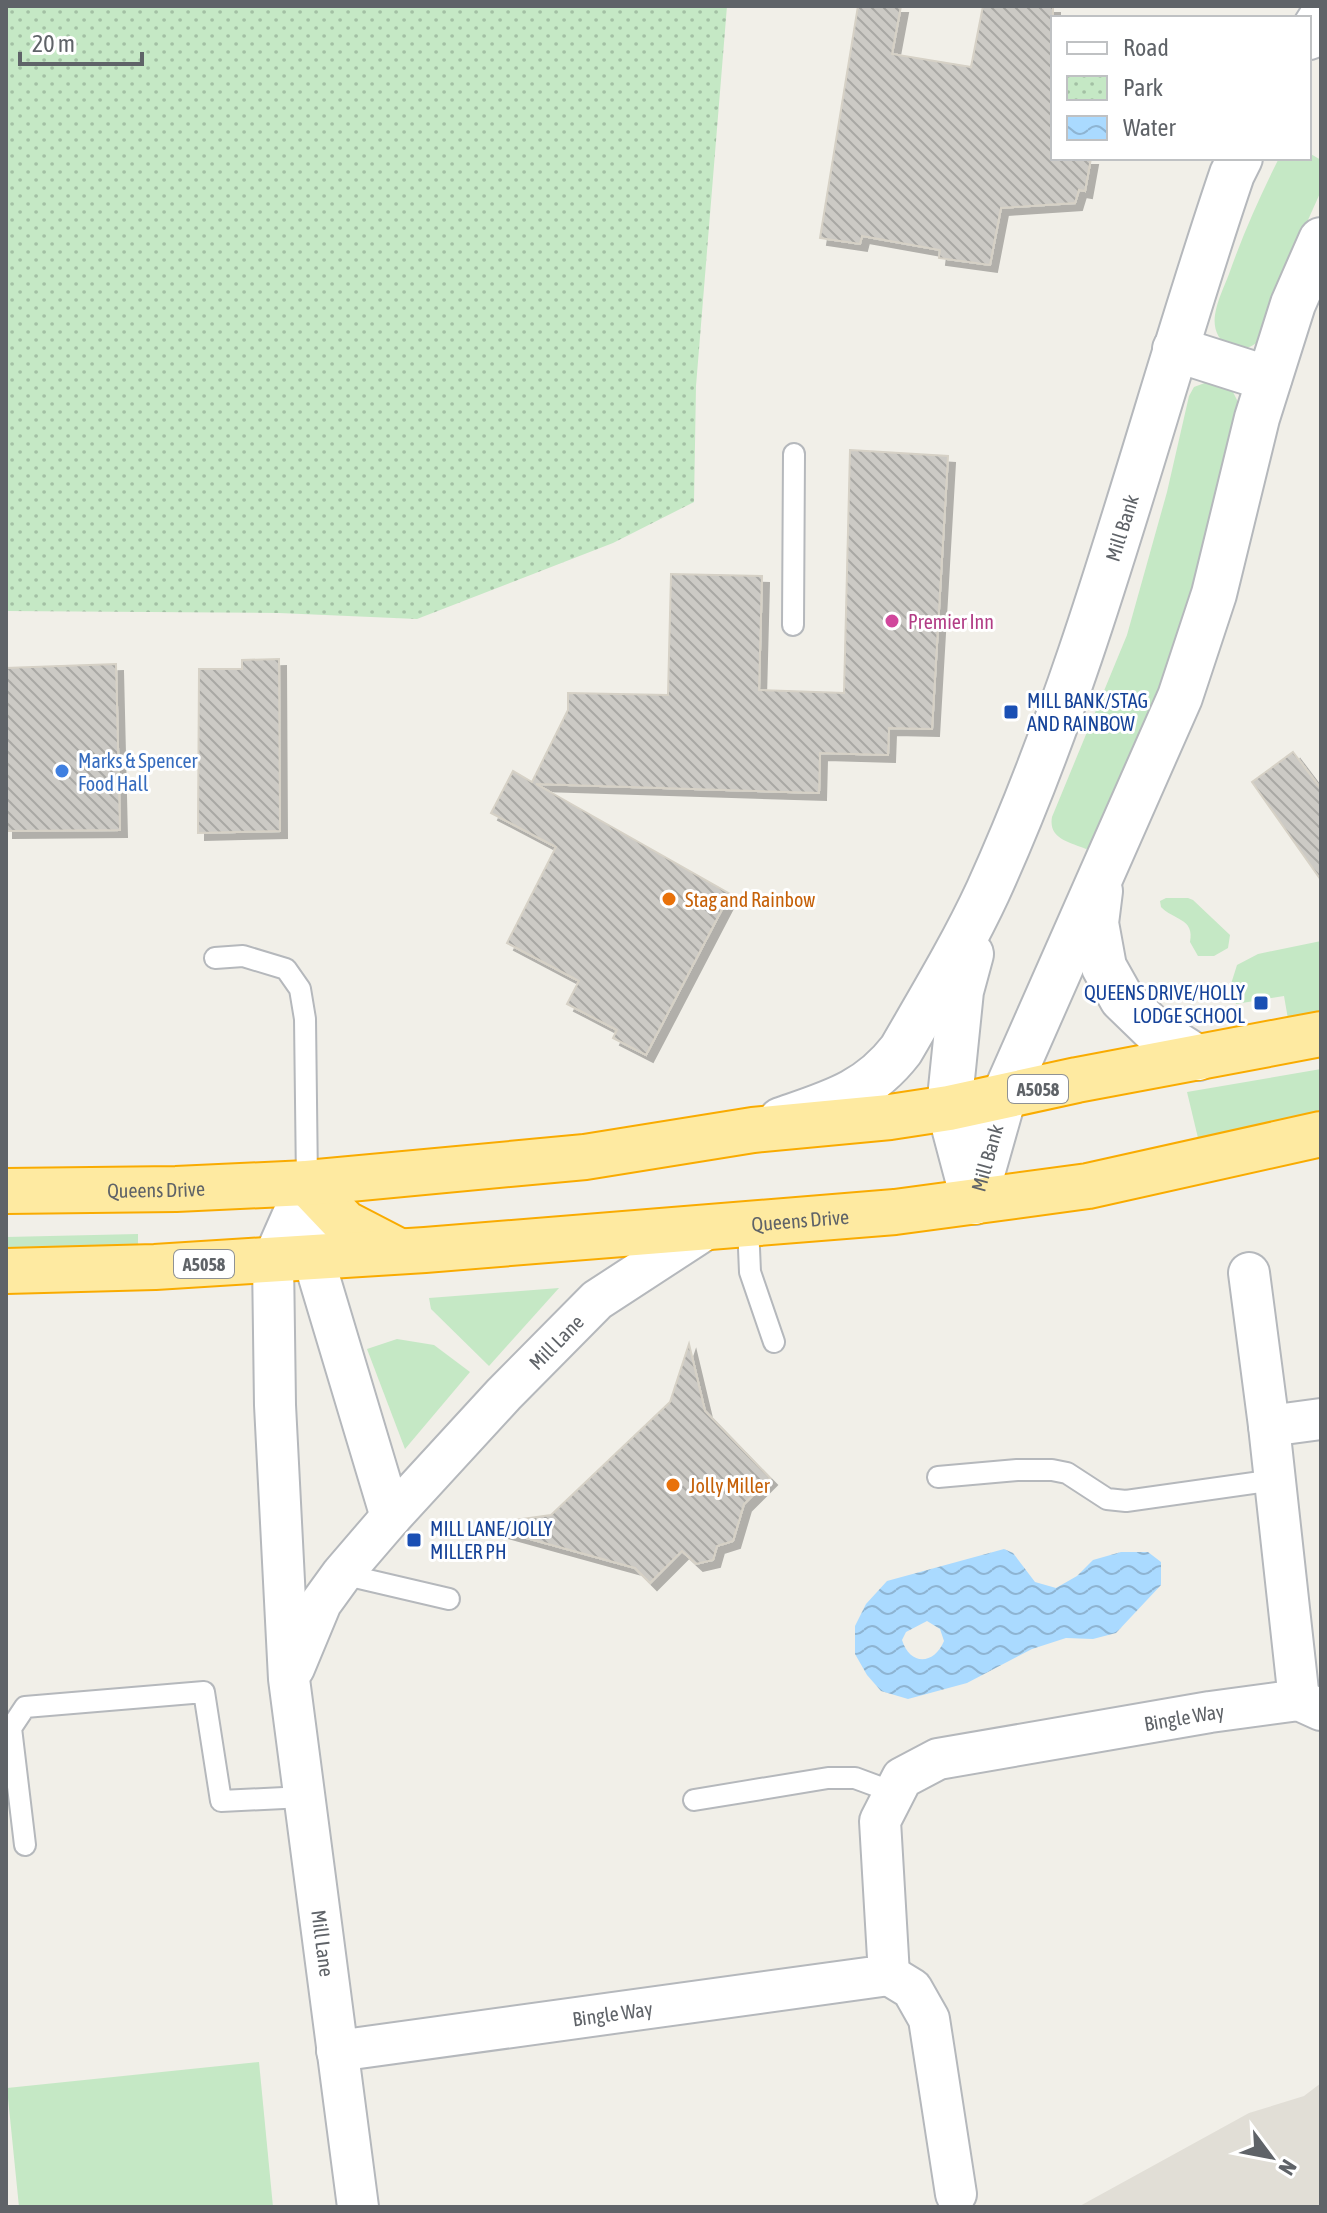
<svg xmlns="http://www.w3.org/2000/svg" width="1327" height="2213" viewBox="0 0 1327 2213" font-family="'Asap Condensed',sans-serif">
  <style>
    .education { fill: #e1ded6 }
    .grass { fill: #c5e8c5 }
    .park { fill: url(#park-dots) }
    .water { fill: url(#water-waves); fill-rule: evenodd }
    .building { fill: url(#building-back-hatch); stroke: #d6d1c6; stroke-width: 2; filter: url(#shadow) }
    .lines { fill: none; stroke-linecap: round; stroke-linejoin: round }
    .service-casing { stroke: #b5b8bc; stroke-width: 24 }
    .minor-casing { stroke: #b5b8bc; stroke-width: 44 }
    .tertiary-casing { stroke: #b5b8bc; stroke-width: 48 }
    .trunk-casing { stroke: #f9ab00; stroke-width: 48 }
    .service { stroke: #fff; stroke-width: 20 }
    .minor { stroke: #fff; stroke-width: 40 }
    .tertiary { stroke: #fff; stroke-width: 44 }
    .trunk { stroke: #feeaa1; stroke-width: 44 }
    .hotel-dot { fill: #d1479c; stroke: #fff; stroke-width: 3 }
    .transit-dot { fill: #1a4fb4; stroke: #fff; stroke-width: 3 }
    .shop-dot { fill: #3f7fe0; stroke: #fff; stroke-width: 3 }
    .food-dot { fill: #e8710a; stroke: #fff; stroke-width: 3 }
    .labels { text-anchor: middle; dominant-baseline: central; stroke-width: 6; stroke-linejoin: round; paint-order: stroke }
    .shield { fill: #fff; stroke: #8f9295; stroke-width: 2 }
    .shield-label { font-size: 18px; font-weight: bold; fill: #5f6368 }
    .street-label { font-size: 20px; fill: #5f6368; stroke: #fff }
    .hotel-label { font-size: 20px; fill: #b23c85; stroke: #fff; text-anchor: start }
    .transit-label { font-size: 20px; fill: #164399; stroke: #fff; text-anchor: start }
    .shop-label { font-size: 20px; fill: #366cbe; stroke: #fff; text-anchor: start }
    .food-label { font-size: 20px; fill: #c56008; stroke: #fff; text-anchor: start }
  </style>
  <defs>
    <pattern id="park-dots" width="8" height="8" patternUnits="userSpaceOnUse" patternTransform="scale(2)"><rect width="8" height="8" fill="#c5e8c5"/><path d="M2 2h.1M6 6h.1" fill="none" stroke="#a3c0a4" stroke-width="1.8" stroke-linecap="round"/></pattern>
    <pattern id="water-waves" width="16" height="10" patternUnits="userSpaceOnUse" patternTransform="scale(2)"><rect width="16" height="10" fill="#aadaff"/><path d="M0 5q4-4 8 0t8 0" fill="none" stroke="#8eb4d2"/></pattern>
    <pattern id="building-back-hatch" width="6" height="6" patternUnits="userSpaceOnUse" patternTransform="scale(2)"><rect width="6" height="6" fill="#cccac5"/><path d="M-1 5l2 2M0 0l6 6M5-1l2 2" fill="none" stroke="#a9a8a4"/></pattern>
    <filter id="shadow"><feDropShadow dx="7" dy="7" stdDeviation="0" flood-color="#0004"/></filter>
  </defs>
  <rect width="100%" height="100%" fill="#f1efe8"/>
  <path class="education" d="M1321 2083V2207H1078L1249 2113 1304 2096Z"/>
  <g class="grass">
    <path d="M1309 153 1321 160V191L1295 249 1259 341C1248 350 1243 349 1230 346 1218 342 1213 328 1215 315 1217 301 1224 287 1229 274 1243 234 1260 196 1279 158H1309Z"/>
    <path d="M1210 381 1232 390 1240 406 1200 571 1148 727 1089 848 1086 849C1070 842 1048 839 1052 817L1127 635 1167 492 1189 396 1194 387Z"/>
    <path d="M1166 898H1188L1193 900 1230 935 1228 948 1214 956H1198L1190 942C1195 918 1173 920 1161 907L1160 901Z"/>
    <path d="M1321 941V1012L1288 1019 1284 996 1236 1004 1231 984 1237 965 1258 954Z"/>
    <path d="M1321 1069V1110L1198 1138 1187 1092Z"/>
    <path d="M138 1234V1246L6 1248V1237Z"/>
    <path d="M559 1288 489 1366 431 1309 429 1298Z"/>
    <path d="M397 1339 434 1345 470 1372 405 1449 367 1349Z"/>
    <path d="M259 2062 273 2207H19L7 2088Z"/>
  </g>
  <path class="park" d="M6 6H727L696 386 694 502 613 543 417 619 279 613 6 611Z"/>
  <path class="water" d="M1004 1549 1013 1553 1035 1582 1056 1588 1077 1576 1093 1560 1121 1552H1148L1161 1562V1585L1116 1633 1093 1639 1066 1638 1032 1649 967 1683 908 1699 881 1691 867 1675 855 1654V1626L866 1604 887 1581ZM927 1621 940 1629 944 1641C934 1665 910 1666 902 1640L906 1632Z"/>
  <g class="building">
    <path d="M858 6H901L892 54 971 67 983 6H1053V158H1091L1085 191 1079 190 1075 203 1001 208 990 265 939 258 940 250 862 236 860 244 820 238Z"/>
    <path d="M850 450 948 456 932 729 889 728 888 755 820 753 819 793 536 784 730 894 646 1055 613 1038 617 1030 567 1004 579 981 507 943 556 847 491 813 513 771 532 782 568 710V693L668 695 671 574 762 576 759 690 844 693Z"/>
    <path d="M279 659 280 831 198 833 199 669H242V660Z"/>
    <path d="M116 664 120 830 6 831V668Z"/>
    <path d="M1293 752 1321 789V880L1252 782Z"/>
    <path d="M689 1344 705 1411 770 1478 744 1504 733 1541 717 1546 713 1560 696 1564 682 1551 650 1583 635 1568 479 1525 551 1515 670 1402Z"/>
  </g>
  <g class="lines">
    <defs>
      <g id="service">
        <path d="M793 625 794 454"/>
        <path d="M215 958 243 956 286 969 300 989 305 1019 307 1183"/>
        <path d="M748 1225 750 1272 774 1342"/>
        <path d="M938 1477 1017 1470H1052L1067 1473 1107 1499 1126 1501 1274 1480"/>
        <path d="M342 1574 449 1599"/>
        <path d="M694 1800 828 1778H855L893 1792"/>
        <path d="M25 1845 11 1728 25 1707 204 1692 221 1801 304 1797"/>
      </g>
      <g id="minor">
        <path id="s1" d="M307 1183 273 1260 275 1405 289 1679 358 2207"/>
        <path d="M310 1227 313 1257 391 1517"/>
        <path d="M1249 1273 1269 1426 1299 1700"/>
        <path d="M1269 1426 1321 1419"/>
        <path id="s2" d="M294 1668 321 1603 342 1574 391 1517 504 1394 597 1300 709 1227"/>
        <path d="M889 1975 912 1989 929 2019 956 2194"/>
        <path id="s3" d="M337 2051 889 1975 880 1821 902 1778 938 1759 1210 1712 1299 1700 1321 1710"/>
      </g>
      <g id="tertiary">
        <path d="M1309 37 1321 18"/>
        <path d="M1175 349 1269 379"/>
        <path d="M1100 891 1096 923 1104 967 1122 999 1154 1030 1198 1058"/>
        <path d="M971 954 961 991 949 1108 974 1202"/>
        <path id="s4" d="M781 1120C830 1103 868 1093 901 1050 931 998 963 945 988 891 1093 660 1151 412 1232 174L1240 158"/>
        <path id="s5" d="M974 1202 1004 1096 1180 697 1214 594 1257 418 1293 304 1321 240"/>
      </g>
      <g id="trunk">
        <path d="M307 1183 345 1223 399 1251"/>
        <path id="s6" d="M6 1191 176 1189 307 1183 585 1157 753 1130 890 1117 949 1108 1077 1080 1321 1034"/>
        <path id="s7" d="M6 1271 155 1267 425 1250 895 1212 1088 1186 1321 1134"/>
      </g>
    </defs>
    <use href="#service" class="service-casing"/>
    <use href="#minor" class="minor-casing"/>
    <use href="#tertiary" class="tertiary-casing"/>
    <use href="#trunk" class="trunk-casing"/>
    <use href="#service" class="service"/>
    <use href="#minor" class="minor"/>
    <use href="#tertiary" class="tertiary"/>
    <use href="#trunk" class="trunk"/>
  </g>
  <circle class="hotel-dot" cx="892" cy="621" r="8"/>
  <g class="transit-dot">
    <rect x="1003" y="704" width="16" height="16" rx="4"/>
    <rect x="1253" y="995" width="16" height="16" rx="4"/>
    <rect x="406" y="1532" width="16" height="16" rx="4"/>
  </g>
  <circle class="shop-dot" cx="62" cy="771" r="8"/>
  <g class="food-dot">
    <circle cx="669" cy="899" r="8"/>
    <circle cx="673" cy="1485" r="8"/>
  </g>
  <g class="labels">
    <g class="shield">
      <rect x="1008" y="1075" width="60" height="28" rx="6"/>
      <rect x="174" y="1250" width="60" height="28" rx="6"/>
    </g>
    <g class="shield-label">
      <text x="1038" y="1089">A5058</text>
      <text x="204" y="1264">A5058</text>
    </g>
    <g class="street-label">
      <text stroke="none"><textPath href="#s4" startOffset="710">Mill Bank</textPath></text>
      <text stroke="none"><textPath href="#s5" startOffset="46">Mill Bank</textPath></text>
      <text stroke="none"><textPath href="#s6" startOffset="150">Queens Drive</textPath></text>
      <text stroke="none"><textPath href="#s7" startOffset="796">Queens Drive</textPath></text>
      <text stroke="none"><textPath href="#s2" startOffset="422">Mill Lane</textPath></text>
      <text stroke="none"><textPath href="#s3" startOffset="1050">Bingle Way</textPath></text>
      <text stroke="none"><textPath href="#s1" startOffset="770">Mill Lane</textPath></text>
      <text stroke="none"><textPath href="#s3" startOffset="278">Bingle Way</textPath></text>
    </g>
    <g class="hotel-label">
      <text x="908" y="621">Premier Inn</text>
    </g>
    <g class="transit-label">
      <text x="1027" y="700">MILL BANK/STAG<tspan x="1027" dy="23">AND RAINBOW</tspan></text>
      <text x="1245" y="992" text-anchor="end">QUEENS DRIVE/HOLLY<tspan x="1245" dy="23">LODGE SCHOOL</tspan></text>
      <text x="430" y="1528">MILL LANE/JOLLY<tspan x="430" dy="23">MILLER PH</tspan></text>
    </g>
    <g class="shop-label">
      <text x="78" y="760">Marks &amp; Spencer<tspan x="78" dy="23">Food Hall</tspan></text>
    </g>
    <g class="food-label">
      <text x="685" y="899">Stag and Rainbow</text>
      <text x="689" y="1485">Jolly Miller</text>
    </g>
  </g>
  <rect width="1327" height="2213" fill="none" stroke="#5f6368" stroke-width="16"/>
  <rect x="1051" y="16" width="260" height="144" fill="#ffffff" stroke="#bfc1c3" stroke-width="2"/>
  <rect x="1067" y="42" width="40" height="12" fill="#ffffff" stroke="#bfc1c3" stroke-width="2"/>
  <text x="1123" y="56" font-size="24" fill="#5f6368">Road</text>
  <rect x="1067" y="76" width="40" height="24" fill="url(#park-dots)" stroke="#bfc1c3" stroke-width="2"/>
  <text x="1123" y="96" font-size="24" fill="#5f6368">Park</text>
  <rect x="1067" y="116" width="40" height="24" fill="url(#water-waves)" stroke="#bfc1c3" stroke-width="2"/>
  <text x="1123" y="136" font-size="24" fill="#5f6368">Water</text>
  <g transform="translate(1271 2157) rotate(122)" stroke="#ffffff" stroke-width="6" paint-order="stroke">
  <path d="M0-6L14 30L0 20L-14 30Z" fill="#5f6368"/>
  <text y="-12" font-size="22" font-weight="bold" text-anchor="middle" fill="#5f6368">N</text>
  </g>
  <path d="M20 52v12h122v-12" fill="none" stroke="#5f6368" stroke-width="4"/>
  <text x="32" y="52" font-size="24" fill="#5f6368" stroke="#ffffff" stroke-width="6" paint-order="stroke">20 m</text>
</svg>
